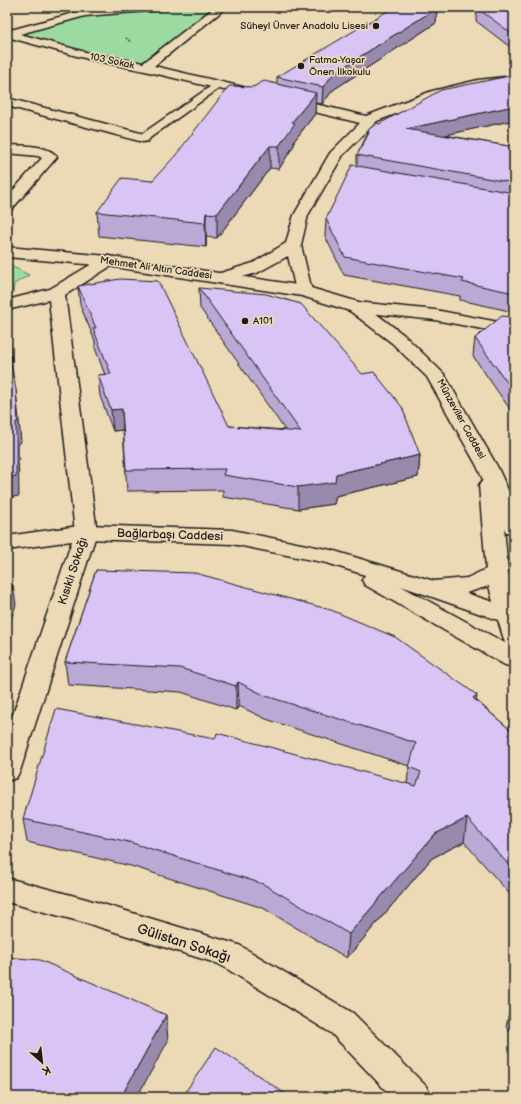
<svg xmlns="http://www.w3.org/2000/svg" width="521" height="1104" viewBox="0 0 521 1104" font-family="'Balsamiq Sans',sans-serif">
  <style>
    .green { fill: #9ddaa2; stroke: #5c7b5f }
    .lines { fill: none; stroke-linecap: round; stroke-linejoin: round }
    .lane-casing { stroke: #1c1c1c; stroke-width: 3 }
    .street-casing { stroke: #1c1c1c; stroke-width: 3 }
    .secondary-casing { stroke: #1c1c1c; stroke-width: 3 }
    .path { stroke: #1c1c1c; stroke-width: 1.5; stroke-dasharray: 1.5 1.5; stroke-linecap: butt }
    .lane { fill: #ecd9b6; fill-rule: evenodd }
    .street { fill: #ecd9b6; fill-rule: evenodd }
    .secondary { fill: #ecd9b6; fill-rule: evenodd }
    .wall { fill: #baa9d4; stroke: #1c1c1c }
    .shaded-wall { fill: #978aac; stroke: #1c1c1c }
    .building { fill: #d8c5f6; stroke: #1c1c1c }
    .poi-dot { fill: #1c1c1c; stroke: #ecd9b6; stroke-width: 1.5 }
    .labels { text-anchor: middle; dominant-baseline: central; stroke-width: 3.5; stroke-linejoin: round; paint-order: stroke }
    .far-poi-label { font-size: 10px; fill: #1c1c1c; stroke: #ecd9b6; text-anchor: start }
    .far-street-label { font-size: 10px; fill: #1c1c1c; stroke: #ecd9b6 }
    .street-label { font-size: 12px; fill: #1c1c1c; stroke: #ecd9b6 }
    .near-street-label { font-size: 14px; fill: #1c1c1c; stroke: #ecd9b6 }
  </style>
  <rect width="100%" height="100%" fill="#ecd9b6"/>
  <filter id="ink" filterUnits="userSpaceOnUse"><feTurbulence type="fractalNoise" baseFrequency=".025" numOctaves="2"/><feDisplacementMap in="SourceGraphic" scale="8" xChannelSelector="R" yChannelSelector="G"/><feConvolveMatrix kernelMatrix="1 2 1 2 8 2 1 2 1" color-interpolation-filters="sRGB"/></filter>
  <g filter="url(#ink)">
    <g class="green">
      <path d="M160 7H226L153 61 158 68 88 56 7 34 65 17Z"/>
      <path d="M7 264 29 275 14 284 13 293 7 295Z"/>
    </g>
    <g class="lines">
      <defs>
        <path id="lane" d="M217 82 222 85 221 87 147 140H139L138 138 139 136Z"/>
        <g id="street">
          <path d="M120 7H165L160 10 85 16 20 34 89 53 143 63 215 7H227L154 66 366 116 432 91 478 80 514 76V84L478 88 440 97 377 121 343 155 308 215 301 245 312 291 310 294 304 296 298 294 296 291 288 256 257 273 220 283 214 281 212 278 214 275 253 263 286 243 294 215 330 153 360 123 145 71 88 59 7 37V31L85 10Z"/>
          <path d="M7 98 148 135 150 138 148 141 143 142 7 106Z"/>
          <path d="M7 145C21 146 48 144 57 157L12 209 7 210V197L42 158 38 156 7 153Z"/>
          <path d="M108 256 114 258 116 261 114 264 65 295 97 532 20 771 16 778 7 781V732L75 532 49 300 7 310V300L50 289 102 258Z"/>
          <path d="M356 302 435 310 514 325V335L435 320 350 311 348 307 350 303Z"/>
          <path d="M7 878 86 899 239 945 353 1013 426 1086 431 1097H392L331 1033 219 964 86 923 7 902Z"/>
        </g>
        <path id="secondary" d="M7 247 108 256 304 286 362 303 404 335 444 374 497 466 514 503V533L506 532 504 528 508 571 514 593V647L509 645 514 648V667L505 665 365 585 362 580 365 575 327 563 232 544 86 539 7 550V536L86 525 232 530 331 550 434 581 467 578 486 569 479 485 483 480 477 466 427 377 392 343 350 311 302 296 108 266 7 257ZM401 586 498 620 505 643ZM489 586 493 602 466 593Z"/>
      </defs>
      <use href="#lane" class="lane-casing"/>
      <use href="#street" class="street-casing"/>
      <use href="#secondary" class="secondary-casing"/>
      <path class="path" d="M126 38 131 42"/>
      <use href="#lane" class="lane"/>
      <use href="#street" class="street"/>
      <use href="#secondary" class="secondary"/>
    </g>
    <g class="wall">
      <path d="M514 7V50L476 21 477 8Z"/>
      <path d="M437 8 436 23 333 90 322 104 315 103V114L294 141V145L279 169 270 168 217 238 206 237V247L99 236 97 212 152 181 253 87 277 84V77Z"/>
      <path d="M514 120 445 135 514 147V312L460 300V296L344 275 325 236 326 219 357 166V155L367 135 368 130 379 124Z"/>
      <path d="M78 286 229 426 285 430 200 308 199 288 420 455 418 477 336 496 334 504 298 509 223 497V490L127 491 123 430 113 431 100 396 98 375H105L95 348V341L80 305Z"/>
      <path d="M514 317V415L473 356 475 338Z"/>
      <path d="M96 570 476 700 514 733V899L464 842 432 858 347 958 263 908 131 866 27 842 23 819 407 784 409 766 266 719 239 706 236 710 181 692 68 685 65 662Z"/>
      <path d="M514 996V1037L506 1027 512 998Z"/>
    </g>
    <g class="shaded-wall">
      <path d="M437 8 436 23 333 90 322 104 323 87 334 73Z"/>
      <path d="M316 93 315 114 294 141V145L279 169V146L292 122Z"/>
      <path d="M514 106V120L405 144 406 129Z"/>
      <path d="M270 146V168L217 238V214Z"/>
      <path d="M206 213V247L205 223Z"/>
      <path d="M7 342H10L12 361H10Z"/>
      <path d="M16 390 18 410 21 442 18 443 19 496 7 498V477Z"/>
      <path d="M122 409 123 430 113 431 111 410Z"/>
      <path d="M420 455 418 477 336 496 334 504 298 509V487L336 474Z"/>
      <path d="M13 585 16 605 7 630V601Z"/>
      <path d="M238 682 239 706 236 710V686Z"/>
      <path d="M477 695 474 718 473 698Z"/>
      <path d="M467 818 464 842 432 858 347 958 349 934 435 834Z"/>
      <path d="M166 1015 168 1041 137 1097H121Z"/>
    </g>
    <g class="building">
      <path d="M394 7H437V8L334 73 323 87 277 77Z"/>
      <path d="M489 7H514V35L477 8Z"/>
      <path d="M514 75V106L406 129 514 147V183L357 155 369 133 368 130 377 123 379 124 441 90Z"/>
      <path d="M264 81 316 93 292 122 295 123 279 146H270L217 214 206 213 205 223 97 212 122 178 152 181 175 156 229 86 253 87Z"/>
      <path d="M352 165 514 193V293L462 282 464 279 345 257 326 219Z"/>
      <path d="M120 279 158 281 229 426 301 432 199 288 266 294 301 304 362 374 374 372 402 407 420 455 336 474 335 482 298 487 223 475 225 469 126 470 122 409 111 410 98 375 111 374 93 328H96L78 286Z"/>
      <path d="M502 316 514 317V392L475 338Z"/>
      <path d="M7 331 10 342H7L16 390 18 422H16V476L7 477Z"/>
      <path d="M96 570 195 573 331 610 395 637 477 695 473 698 514 733V871L467 818 435 834 349 934 263 884 129 842 23 819 56 709 215 739 217 733 416 786 421 772 409 767 416 743 266 696 238 682 236 686 180 668 65 662Z"/>
      <path d="M7 585H13L7 601Z"/>
      <path d="M7 957 40 960 166 1015 121 1097H7Z"/>
      <path d="M216 1047 290 1097H182Z"/>
    </g>
  </g>
  <g class="poi-dot">
    <circle cx="376" cy="26" r="4"/>
    <circle cx="301" cy="66" r="4"/>
    <circle cx="245" cy="321" r="4"/>
  </g>
  <g class="labels">
    <g class="far-poi-label">
      <text x="368" y="26" text-anchor="end">Süheyl Ünver Anadolu Lisesi</text>
      <text x="309" y="60">Fatma-Yaşar<tspan x="309" dy="12">Önen İlkokulu</tspan></text>
      <text x="253" y="321">A101</text>
    </g>
    <g class="far-street-label">
      <text transform="translate(112 61) rotate(12)">103 Sokak</text>
      <text transform="translate(156 268) rotate(8)">Mehmet Ali Altın Caddesi</text>
      <text transform="translate(461 419) rotate(61)">Münzeviler Caddesi</text>
    </g>
    <g class="street-label">
      <text transform="translate(170 535) rotate(2)">Bağlarbaşı Caddesi</text>
      <text transform="translate(73 571) rotate(-72)">Kısıklı Sokağı</text>
    </g>
    <g class="near-street-label">
      <text transform="translate(184 943) rotate(18)">Gülistan Sokağı</text>
    </g>
  </g>
  <rect width="521" height="1104" fill="none" stroke="#ecd9b6" stroke-width="24"/>
  <rect x="12" y="12" width="497" height="1080" fill="none" stroke="#1c1c1c" stroke-width="1.5" filter="url(#ink)"/>
  <g transform="translate(42 1062) rotate(152)" stroke="#ecd9b6" stroke-width="3" paint-order="stroke">
  <path d="M0-3L7 15L0 10L-7 15Z" fill="#1c1c1c"/>
  <text y="-6" font-size="11" font-weight="bold" text-anchor="middle" fill="#1c1c1c">K</text>
  </g>
</svg>
